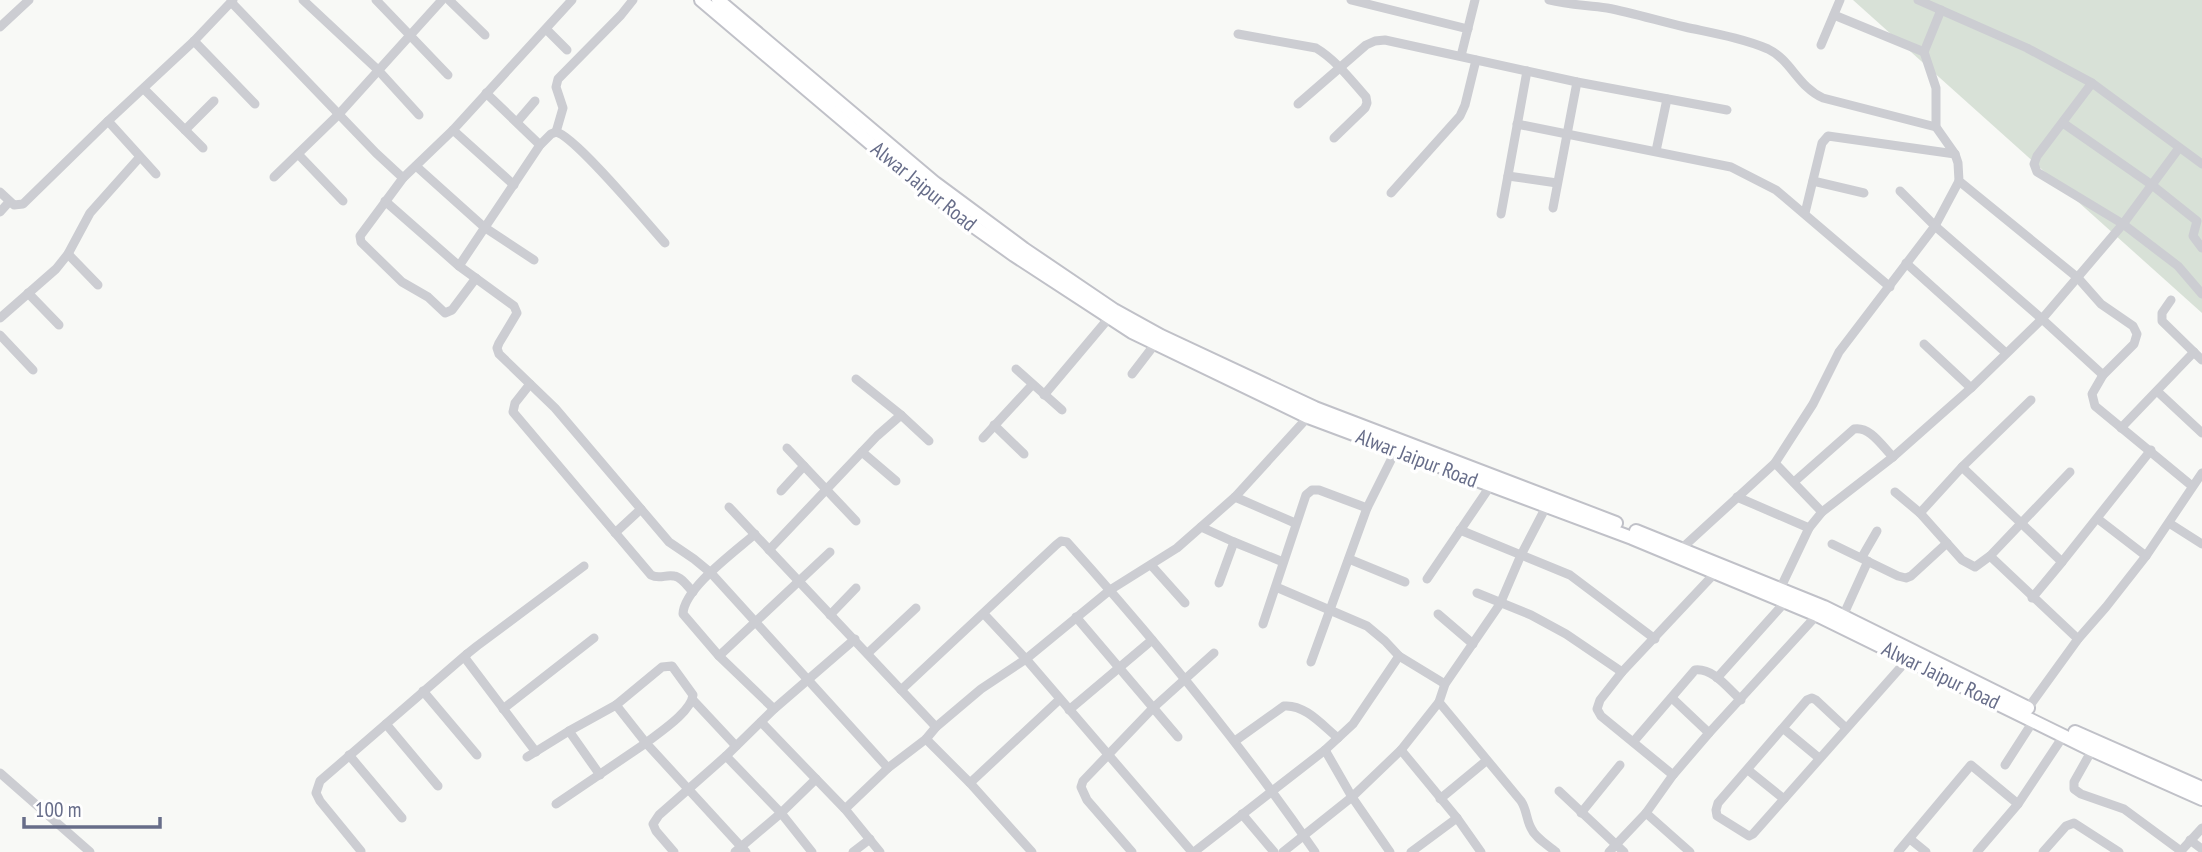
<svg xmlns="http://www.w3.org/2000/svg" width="2202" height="852" viewBox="0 0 2202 852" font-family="'PT Sans Narrow',sans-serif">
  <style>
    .green { fill: #d8e1d7 }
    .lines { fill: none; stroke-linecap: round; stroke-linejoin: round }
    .secondary-casing { stroke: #c0c1c8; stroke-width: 16 }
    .street { stroke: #cccdd2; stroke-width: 9 }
    .secondary { stroke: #fff; stroke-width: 12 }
    .labels { text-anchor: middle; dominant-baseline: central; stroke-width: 7; stroke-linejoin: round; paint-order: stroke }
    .street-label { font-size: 21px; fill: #676d89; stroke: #fff }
  </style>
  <rect width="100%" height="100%" fill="#f8f9f6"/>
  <path class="green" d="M1853 0H2202V313Z"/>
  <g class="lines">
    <defs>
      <g id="secondary">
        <path d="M701 0 877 149 969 223 1014 255 1132 332 1308 417 1632 538 1817 615 2092 750 2202 799"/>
        <path d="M718 0 935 183 1024 249 1114 310 1161 336 1315 408 1616 523"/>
        <path d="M1636 531 1824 607 2028 708"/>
        <path d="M2075 732 2202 788"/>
      </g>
    </defs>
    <use href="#secondary" class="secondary-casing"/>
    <g class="street">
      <path d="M303 0 378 70 419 115"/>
      <path d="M376 0 448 75"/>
      <path d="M449 0 485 35"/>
      <path d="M1351 0 1468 29"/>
      <path d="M1549 0C1568 5 1587 5 1607 8 1633 13 1659 21 1685 27 1712 33 1742 38 1768 49 1791 60 1798 87 1823 98L1936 127"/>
      <path d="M1918 0 2027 48 2092 83 2202 164"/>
      <path d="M231 2 376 153 403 178"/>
      <path d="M1834 15 1924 52"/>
      <path d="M0 27 29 0"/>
      <path d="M546 29 567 50"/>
      <path d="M1238 34 1316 48C1336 60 1351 80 1366 97L1367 103 1365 108 1334 138"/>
      <path d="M194 41 255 104"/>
      <path d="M1821 45 1840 0"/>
      <path d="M1461 56 1475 0"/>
      <path d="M2092 83 2037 156 2034 164 2037 172 2123 224 2178 266 2202 294"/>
      <path d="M144 89 203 148"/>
      <path d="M486 93 540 145"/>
      <path d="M1298 104 1366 45 1375 41 1385 40 1577 82 1727 110"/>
      <path d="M108 121 156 174"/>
      <path d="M517 122 535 101"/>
      <path d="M2063 123 2152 185 2197 221 2193 236 2202 248"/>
      <path d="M1517 124 1731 167 1776 190 1890 287"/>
      <path d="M185 130 214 101"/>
      <path d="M453 130 514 185"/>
      <path d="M556 132 563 108 556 87 558 79 621 15 633 0"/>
      <path d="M1656 151 1667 99"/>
      <path d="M298 154 343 201"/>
      <path d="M416 166 484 227 534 260"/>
      <path d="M1508 176 1557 183"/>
      <path d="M274 177 339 114 442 0"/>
      <path d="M1813 181 1864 193"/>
      <path d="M1900 191 1935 226 2042 319 2103 375 2134 344 2137 334 2133 326 2101 304 2078 278 1959 181 1958 163 1955 154 1936 127V88L1924 52 1941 10"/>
      <path d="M0 192 14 205 23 204 108 121 194 41 233 0"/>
      <path d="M1391 193 1460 116 1465 105 1476 60"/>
      <path d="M385 201 459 266 514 306 517 313 499 343 497 348 499 354 555 408 669 542 694 559 711 573 888 768"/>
      <path d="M1553 208 1577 82"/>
      <path d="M0 212 9 202"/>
      <path d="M1805 213 1822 143 1828 136 1955 154"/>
      <path d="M1501 214 1527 71"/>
      <path d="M68 254 98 285"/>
      <path d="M1906 263 2006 353"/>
      <path d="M459 266 540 145 551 134 556 132C575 136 647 223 665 243"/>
      <path d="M476 278 452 310 445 313 428 297 402 282 361 242 360 236 403 178 453 130 572 0"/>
      <path d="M28 293 59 325"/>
      <path d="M2171 300 2162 313V321L2202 360"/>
      <path d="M0 318 56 269 68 254 90 213 139 158"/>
      <path d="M0 335 33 370"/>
      <path d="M1924 344 1971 388"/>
      <path d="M1016 369 1062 410"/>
      <path d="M1132 374 1155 344"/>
      <path d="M2103 375 2092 394 2095 406 2192 486"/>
      <path d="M856 379 901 415 929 441"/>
      <path d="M530 384 515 403 513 412 651 575C660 580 665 574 674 576 682 577 688 587 693 592"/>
      <path d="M2157 391 2202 433"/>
      <path d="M1044 395 1108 319"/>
      <path d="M994 425 1024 454"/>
      <path d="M2121 428 2194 352"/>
      <path d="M983 438 1032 385"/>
      <path d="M787 448 856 521"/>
      <path d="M862 452 896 481"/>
      <path d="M1775 463 1822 512"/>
      <path d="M1962 467 2062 562 2151 450"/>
      <path d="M1794 482 1854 429C1870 426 1882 446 1893 457"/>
      <path d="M781 491 804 466"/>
      <path d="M1895 492 1920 513 1962 560 1975 567 1990 556 2070 472"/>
      <path d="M1235 497 1295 523"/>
      <path d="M1737 497 1809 528"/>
      <path d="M729 507 936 727"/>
      <path d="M1920 513 1962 467 2031 400"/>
      <path d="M2098 519 2146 556"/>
      <path d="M2169 523 2202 544"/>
      <path d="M1201 527 1234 542 1283 562"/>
      <path d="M1460 530 1570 575 1655 639"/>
      <path d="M615 533 641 509"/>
      <path d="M755 534C736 551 684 588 683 614L719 656 774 709"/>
      <path d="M1832 544 1898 576 1906 578 1911 576 1947 543"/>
      <path d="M1681 549 1775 463 1813 404 1839 352 1935 226 1959 181"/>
      <path d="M769 550 877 436 901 415"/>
      <path d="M1990 556 2078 639"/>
      <path d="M1862 557 1877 531"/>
      <path d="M1349 559 1405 582"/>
      <path d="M1151 565 1185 603"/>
      <path d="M1427 579 1491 485"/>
      <path d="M1219 583 1234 542"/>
      <path d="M1276 587 1367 626 1385 641 1399 656 1445 684"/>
      <path d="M1780 589 1809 528 1822 512 1893 457 1971 388 2042 319 2123 224 2179 148"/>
      <path d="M1477 593 1531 615 1566 634 1622 672"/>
      <path d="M2032 598 2062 562"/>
      <path d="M984 614 1026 659 1192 852"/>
      <path d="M1438 614 1473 644"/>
      <path d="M830 615 856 588"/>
      <path d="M1843 616 1868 561"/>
      <path d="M1076 617 1178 737"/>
      <path d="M1263 624 1306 495 1312 490H1319L1367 508"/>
      <path d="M868 653 916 608"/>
      <path d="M719 656 830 552"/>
      <path d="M1311 662 1367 508 1396 450"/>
      <path d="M1717 678 1786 601"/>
      <path d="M901 690 1056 545 1061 541 1067 542C1156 641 1240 743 1315 852"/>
      <path d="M423 691 477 755"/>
      <path d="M1672 698 1709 733"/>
      <path d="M693 700 736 746"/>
      <path d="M1439 702 1521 801C1527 810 1526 819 1531 828 1535 838 1548 845 1556 852"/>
      <path d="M616 705 662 667 672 666 693 695C691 712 660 732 646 743L746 852"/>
      <path d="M2028 708 2078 639 2106 607 2146 556 2202 473"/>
      <path d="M503 709 594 638"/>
      <path d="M1069 710 1152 640"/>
      <path d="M761 722 845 809 880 852"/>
      <path d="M386 724 438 786"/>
      <path d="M1846 728 1816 700 1812 698 1807 700 1718 803 1716 810 1717 816 1749 836 1753 834 1908 659"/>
      <path d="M1784 729 1819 758"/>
      <path d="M569 731 600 775"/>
      <path d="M926 739 970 783 1032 852"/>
      <path d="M1235 741 1284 706C1305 704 1323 726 1338 738"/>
      <path d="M1634 741 1695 670C1714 668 1728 689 1741 700"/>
      <path d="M1325 750 1352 797 1390 852"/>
      <path d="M1401 750 1457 818 1481 852"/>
      <path d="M2092 750 2074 782V789L2081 794 2124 809 2181 851"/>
      <path d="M536 752 465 658 467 654 477 646 584 566"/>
      <path d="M349 755 402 818"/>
      <path d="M726 756 781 813 812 852"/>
      <path d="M527 757 569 731 616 705 646 743 556 804"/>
      <path d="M2005 765 2034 720"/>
      <path d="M1748 770 1784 799"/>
      <path d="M0 773 90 852"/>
      <path d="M1673 775 1601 716 1597 709 1600 700 1622 672 1716 572"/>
      <path d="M970 783 1060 699"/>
      <path d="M1559 791 1624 852"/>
      <path d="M1440 799 1486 761"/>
      <path d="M845 809 888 768 926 739 936 727 981 689 1026 659 1110 590 1177 548 1235 497 1308 417"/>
      <path d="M1581 813 1620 765"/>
      <path d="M1646 813 1690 852"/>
      <path d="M1242 814 1274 852"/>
      <path d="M1910 839 1926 852"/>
      <path d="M2190 840 2202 849"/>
      <path d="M361 851 320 801 316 793 320 781 467 654"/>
      <path d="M674 852 656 831 653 824 659 815 726 756 774 709 855 639"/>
      <path d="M735 852 781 813 816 779"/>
      <path d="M853 852 870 839"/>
      <path d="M1132 852 1087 800 1081 787 1083 781 1153 708 1214 653"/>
      <path d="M1194 852 1325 750 1353 724 1399 656"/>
      <path d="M1283 852 1352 797 1401 750 1439 702 1445 684 1500 604 1521 555 1547 505"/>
      <path d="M1411 852 1457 818"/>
      <path d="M1609 852 1646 813 1673 775 1709 733 1817 615"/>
      <path d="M1898 852 1971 765 2018 804"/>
      <path d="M1977 852 2018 804 2064 735"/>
      <path d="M2043 852 2066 826 2074 823 2119 852"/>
      <path d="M2180 852 2202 828"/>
    </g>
    <use href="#secondary" class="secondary"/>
  </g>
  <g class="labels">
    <g class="street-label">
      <text transform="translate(924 186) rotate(39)">Alwar Jaipur Road</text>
      <text transform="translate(1417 458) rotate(21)">Alwar Jaipur Road</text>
      <text transform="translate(1941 675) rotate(26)">Alwar Jaipur Road</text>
    </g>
  </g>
  <path d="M24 817v10h136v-10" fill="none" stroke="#676d89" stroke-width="3.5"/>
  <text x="35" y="817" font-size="21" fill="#676d89" stroke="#ffffff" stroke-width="5" paint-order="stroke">100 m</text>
</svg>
